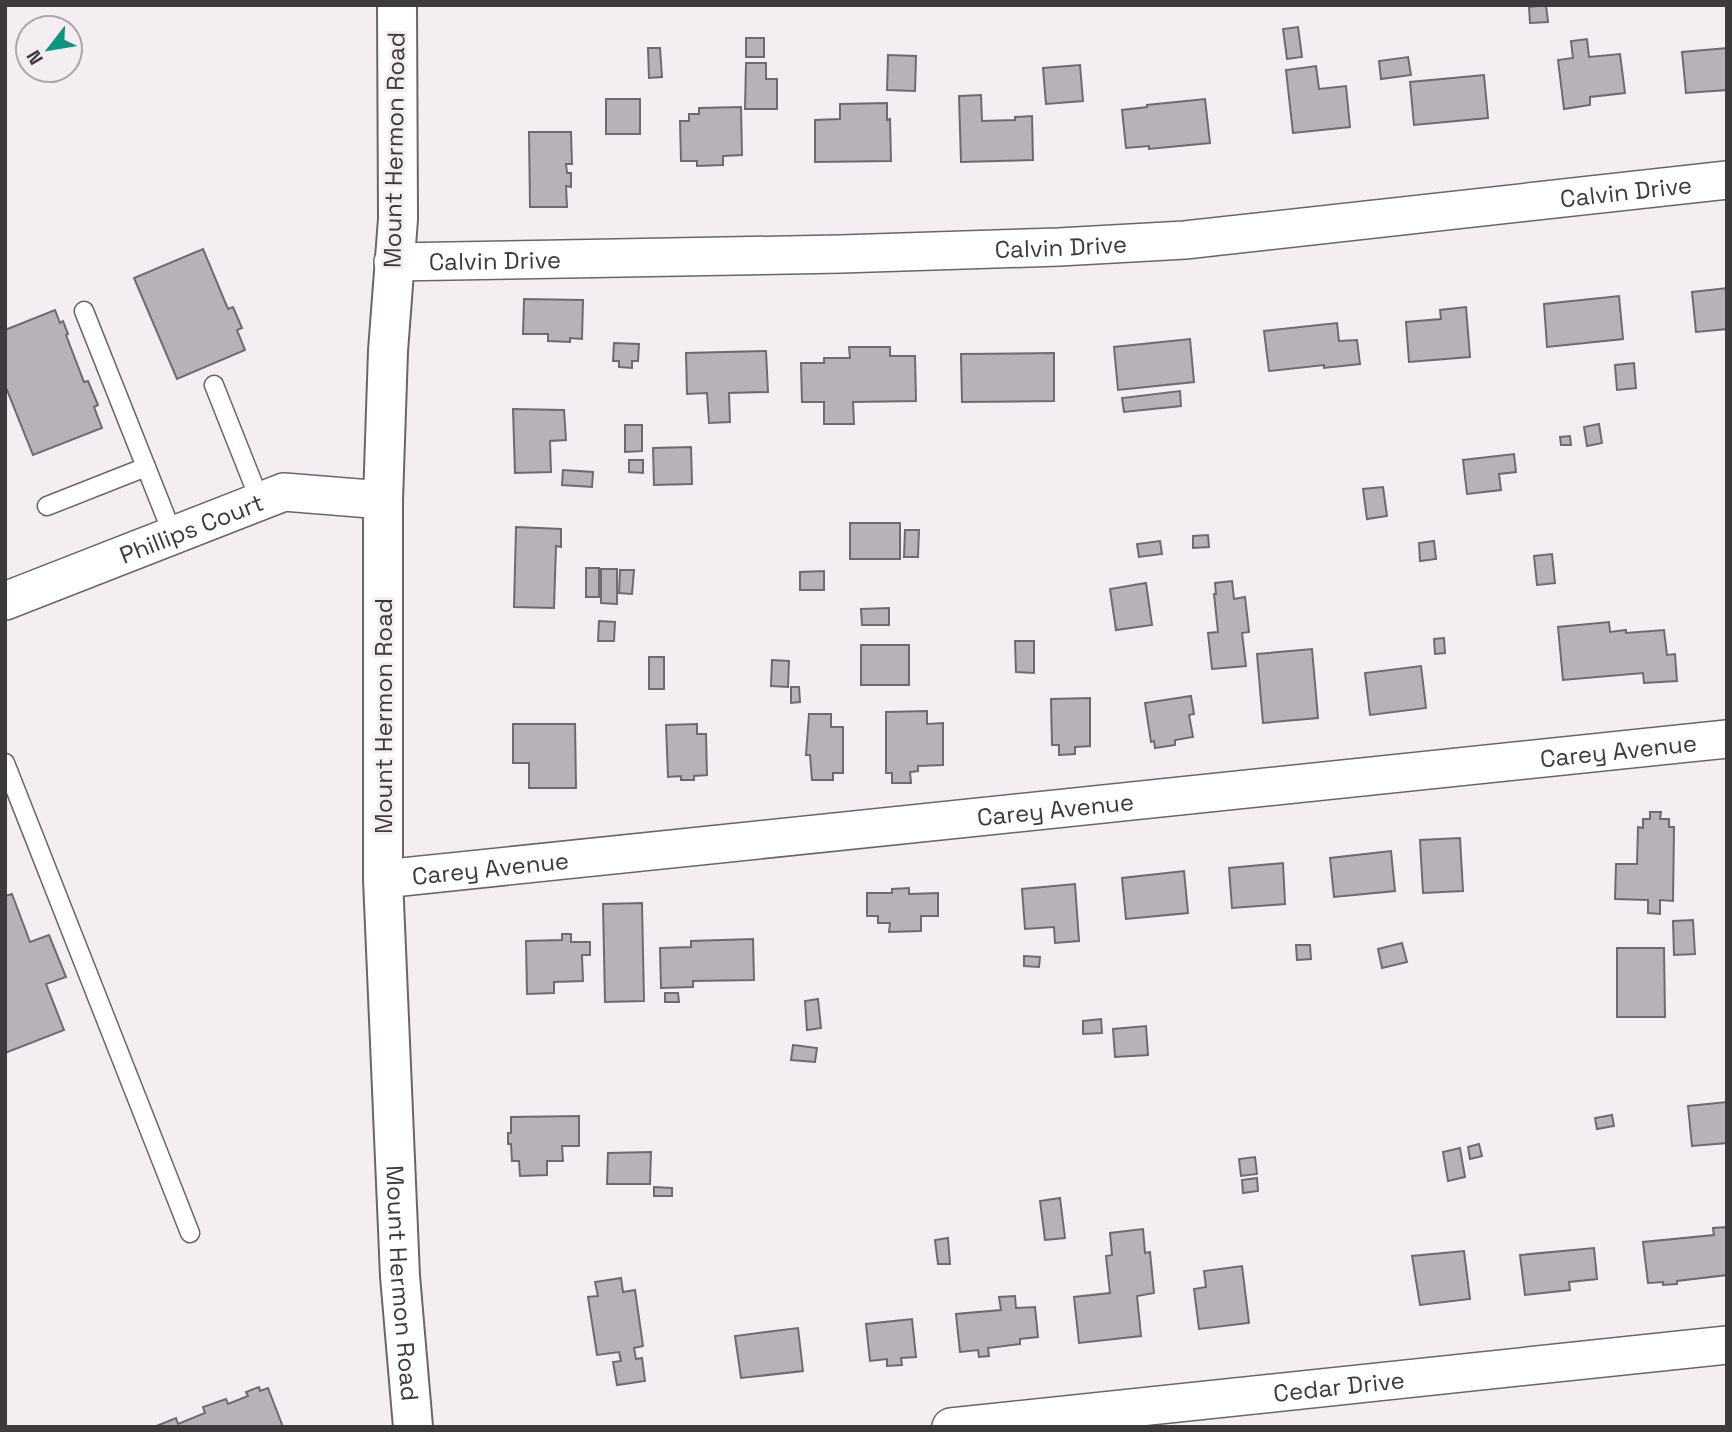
<svg xmlns="http://www.w3.org/2000/svg" width="1732" height="1432" viewBox="0 0 1732 1432" font-family="'Space Grotesk',sans-serif">
  <style>
    .building { fill: #b8b2b8; stroke: #706a6f; stroke-width: 2 }
    .lines { fill: none; stroke-linecap: round; stroke-linejoin: round }
    .service-casing { stroke: #6a6569; stroke-width: 21 }
    .minor-casing { stroke: #6a6569; stroke-width: 40 }
    .secondary-casing { stroke: #6a6569; stroke-width: 42 }
    .service { stroke: #fff; stroke-width: 18 }
    .minor { stroke: #fff; stroke-width: 37 }
    .secondary { stroke: #fff; stroke-width: 38 }
    .labels { text-anchor: middle; dominant-baseline: central; stroke-width: 6; stroke-linejoin: round; paint-order: stroke }
    .street-label { font-size: 24px; fill: #3c3a3c; stroke: #f4eef3 }
  </style>
  <rect width="100%" height="100%" fill="#f4eef3"/>
  <g class="building">
    <path d="M1546 5 1548 22 1530 23 1529 7Z"/>
    <path d="M1298 27 1302 57 1287 59 1283 29Z"/>
    <rect x="746" y="38" width="18" height="19"/>
    <path d="M1587 39 1589 57 1620 54 1625 93 1590 97V105L1564 109 1558 60 1573 58 1571 41Z"/>
    <path d="M648 48H660L662 77 649 78Z"/>
    <path d="M1727 48V90L1686 93 1682 52Z"/>
    <path d="M888 55 916 56 915 91 887 90Z"/>
    <path d="M1408 57 1411 75 1381 79 1379 61Z"/>
    <path d="M746 63H766V79H777V109H745Z"/>
    <path d="M1080 65 1083 101 1046 104 1043 68Z"/>
    <path d="M1316 66 1319 89 1346 86 1350 127 1293 133 1286 70Z"/>
    <path d="M1484 75 1488 118 1414 125 1410 82Z"/>
    <path d="M981 95 982 121 1015 120V117L1032 116 1033 160 961 162 959 96Z"/>
    <rect x="606" y="99" width="34" height="35"/>
    <path d="M1205 99 1210 143 1149 149V146L1126 148 1122 110 1147 107V105Z"/>
    <path d="M887 103V120L890 119 891 161 815 162V120L840 119V104Z"/>
    <path d="M741 107 742 155 723 156V165L697 166V161H681L680 121H689V114H699V108Z"/>
    <path d="M529 132H571L572 164H566L567 173H571V187L566 186 567 207H530Z"/>
    <path d="M203 249 228 309 233 307 242 328 237 330 245 350 177 379 134 278Z"/>
    <path d="M1727 288V329L1696 332 1692 292Z"/>
    <path d="M1619 296 1623 339 1547 347 1544 304Z"/>
    <path d="M524 299 583 300 582 339 570 338V342L548 341V334H523Z"/>
    <path d="M1466 307 1470 357 1409 362 1406 322 1441 319 1440 310Z"/>
    <path d="M55 310 60 323 63 321 68 334 66 335 84 382 88 381 98 405 94 407 102 428 33 455 5 385V330Z"/>
    <path d="M1337 323 1339 341 1357 340 1360 364 1324 368V365L1269 371 1264 331Z"/>
    <path d="M1190 339 1194 382 1118 390 1114 347Z"/>
    <path d="M614 343 639 344 638 361H632V368L619 367V361H613Z"/>
    <path d="M849 347H890V356H915L916 401 853 402 854 424H824V402H802L801 363H824V358H850Z"/>
    <path d="M766 351 768 392 729 393 730 422 709 423 707 393 687 394 686 353Z"/>
    <path d="M1054 353V401L962 402 961 354Z"/>
    <path d="M1634 363 1636 388 1617 390 1615 365Z"/>
    <path d="M1180 391 1181 406 1124 412 1122 398Z"/>
    <path d="M513 409 564 410 566 440 550 441 551 472 515 473Z"/>
    <path d="M1599 424 1602 443 1587 446 1584 427Z"/>
    <path d="M625 425H642V451L625 452Z"/>
    <path d="M1570 436 1571 445H1561L1560 437Z"/>
    <path d="M691 447 692 484 654 485 653 448Z"/>
    <path d="M1514 454 1516 472 1499 474 1501 490 1467 494 1463 460Z"/>
    <path d="M629 460H643V473L629 472Z"/>
    <path d="M563 470 593 472 592 487 562 485Z"/>
    <path d="M1383 487 1387 516 1367 519 1363 489Z"/>
    <rect x="850" y="523" width="50" height="36"/>
    <path d="M516 527 561 529V547L556 546 554 608 514 607Z"/>
    <path d="M905 530H919L918 557H904Z"/>
    <path d="M1208 535 1209 547 1193 548V536Z"/>
    <path d="M1160 541 1162 554 1139 557 1137 544Z"/>
    <path d="M1434 541 1436 559 1420 561 1419 543Z"/>
    <path d="M1552 554 1555 583 1537 585 1534 556Z"/>
    <rect x="586" y="568" width="13" height="29"/>
    <path d="M601 569H617V604L601 603Z"/>
    <path d="M620 570H634L632 594 619 593Z"/>
    <path d="M824 571V590H800V572Z"/>
    <path d="M1232 581 1234 599 1245 597 1249 632 1242 633 1246 666 1212 669 1208 633 1218 632 1214 594H1216L1215 583Z"/>
    <path d="M1146 583 1152 625 1116 630 1110 589Z"/>
    <path d="M889 608V625H862L861 609Z"/>
    <path d="M599 621 615 622 614 641H598Z"/>
    <path d="M1609 622 1610 632 1626 630V633L1664 630 1667 655 1675 654 1677 681 1644 683 1643 673 1563 680 1558 627Z"/>
    <path d="M1444 638 1445 653 1435 654 1434 639Z"/>
    <path d="M1015 641H1034V673L1016 672Z"/>
    <rect x="861" y="645" width="48" height="40"/>
    <path d="M1312 649 1318 718 1263 723 1257 654Z"/>
    <rect x="649" y="657" width="15" height="32"/>
    <path d="M772 660 789 661 788 687 771 686Z"/>
    <path d="M1421 666 1426 708 1370 715 1365 673Z"/>
    <path d="M791 687H799L800 702 791 703Z"/>
    <path d="M1191 696 1194 714 1189 715 1193 737 1175 740V745L1155 748 1154 741 1151 742 1145 703Z"/>
    <path d="M1090 698V746L1075 747V754L1059 755V745H1052L1051 699Z"/>
    <path d="M927 711V724L943 723V765L918 766V771L910 772 911 783H892V773H886V712Z"/>
    <path d="M809 714H831V727H843V773H833V780H812L810 755H806Z"/>
    <path d="M513 724H575L576 788H529V763H513Z"/>
    <path d="M697 724V734H706L707 775 694 776V780H681V776L668 777 666 725Z"/>
    <path d="M1650 812H1661L1660 819H1669V827H1674L1673 901 1660 900V914L1648 913V900L1615 899 1616 864H1637L1638 827 1643 828V819H1650Z"/>
    <path d="M1460 838 1463 891 1423 893 1420 840Z"/>
    <path d="M1391 851 1395 891 1334 897 1330 858Z"/>
    <path d="M1283 863 1285 904 1232 908 1229 868Z"/>
    <path d="M1184 871 1188 913 1126 919 1122 878Z"/>
    <path d="M1075 884 1079 941 1055 943 1054 927 1025 929 1022 889Z"/>
    <path d="M909 888V894L938 893V916H921V931L889 932 890 923H878V916H867V893H892V889Z"/>
    <path d="M12 894 30 942 49 935 66 977 46 984 64 1030 5 1053V896Z"/>
    <path d="M642 903 644 1001 605 1002 603 904Z"/>
    <path d="M1693 920 1695 954 1674 955 1673 921Z"/>
    <path d="M562 934H571V942H590V955H582L583 981 554 982V993L527 994 526 941 562 940Z"/>
    <path d="M753 939 754 980 693 981V987L661 988 660 948 691 947V941Z"/>
    <path d="M1402 943 1407 962 1382 968 1378 949Z"/>
    <path d="M1296 945H1310L1311 959 1297 960Z"/>
    <path d="M1617 948H1664L1665 1017H1617Z"/>
    <path d="M1024 956 1040 957 1039 967 1024 966Z"/>
    <path d="M665 993H678L679 1002H665Z"/>
    <path d="M818 999 821 1028 807 1030 805 1001Z"/>
    <path d="M1101 1019 1102 1033 1083 1034V1021Z"/>
    <path d="M1146 1026 1148 1055 1115 1057 1113 1029Z"/>
    <path d="M793 1045 817 1048 815 1062 791 1060Z"/>
    <path d="M1727 1102V1143L1692 1146 1688 1106Z"/>
    <path d="M1612 1115 1614 1126 1597 1129 1595 1118Z"/>
    <path d="M579 1116V1146H562L563 1161H547V1175L520 1176 519 1161H512L511 1144H508V1133H511V1117Z"/>
    <path d="M1479 1144 1482 1156 1470 1159 1468 1147Z"/>
    <path d="M1460 1148 1465 1177 1448 1181 1443 1152Z"/>
    <path d="M651 1152 650 1184H607L608 1153Z"/>
    <path d="M1255 1157 1257 1174 1241 1176 1239 1159Z"/>
    <path d="M1257 1178 1258 1191 1243 1193 1242 1180Z"/>
    <path d="M654 1187 672 1188V1196H654Z"/>
    <path d="M1060 1198 1065 1238 1045 1240 1040 1201Z"/>
    <path d="M1727 1227V1275L1677 1281V1284L1663 1285V1282L1648 1283 1643 1242 1714 1235 1713 1228Z"/>
    <path d="M1143 1229 1145 1253 1150 1252 1154 1293 1137 1296 1141 1336 1079 1343 1074 1297 1110 1293 1106 1256 1112 1255 1110 1233Z"/>
    <path d="M948 1238 950 1264H938L935 1240Z"/>
    <path d="M1594 1248 1597 1279 1569 1282 1570 1290 1525 1295 1520 1255Z"/>
    <path d="M1464 1251 1470 1299 1420 1305 1412 1256Z"/>
    <path d="M1242 1266 1249 1323 1199 1329 1194 1289 1206 1287 1204 1271Z"/>
    <path d="M621 1278 623 1292 635 1290 643 1346 634 1348 636 1359 642 1358 645 1381 617 1385 613 1362 621 1361 619 1352 597 1355 588 1297 598 1296 595 1282Z"/>
    <path d="M1015 1296 1016 1308 1035 1307 1038 1337 1020 1339V1344L988 1348 989 1356 979 1357 978 1350 960 1352 956 1314 1001 1310 999 1297Z"/>
    <path d="M912 1319 916 1357 901 1358 902 1365 887 1366V1359L870 1361 866 1324Z"/>
    <path d="M798 1328 803 1371 741 1378 735 1336Z"/>
    <path d="M259 1387 260 1391 268 1388 283 1427H154L176 1418 178 1424 205 1413 203 1407 226 1399 228 1404 248 1396 246 1392Z"/>
  </g>
  <g class="lines">
    <defs>
      <g id="service">
        <path d="M84 311 173 535"/>
        <path d="M214 385 260 501"/>
        <path d="M47 506 146 467"/>
        <path d="M5 763 190 1233"/>
      </g>
      <g id="minor">
        <path id="s1" d="M393 262 841 254 1059 247 1185 240 1727 180"/>
        <path id="s2" d="M5 601 284 492 383 500"/>
        <path id="s3" d="M383 879 1727 739"/>
        <path id="s4" d="M951 1427 1727 1345"/>
      </g>
      <g id="secondary">
        <path id="s5" d="M397 5 398 219 388 351 383 500V879L400 1276 413 1427"/>
      </g>
    </defs>
    <use href="#service" class="service-casing"/>
    <use href="#minor" class="minor-casing"/>
    <use href="#secondary" class="secondary-casing"/>
    <use href="#service" class="service"/>
    <use href="#minor" class="minor"/>
    <use href="#secondary" class="secondary"/>
  </g>
  <g class="labels">
    <g class="street-label">
      <text transform="translate(394 150) rotate(-89)">Mount Hermon Road</text>
      <text stroke="none"><textPath href="#s1" startOffset="1236">Calvin Drive</textPath></text>
      <text stroke="none"><textPath href="#s1" startOffset="668">Calvin Drive</textPath></text>
      <text stroke="none"><textPath href="#s1" startOffset="102">Calvin Drive</textPath></text>
      <text stroke="none"><textPath href="#s2" startOffset="200">Phillips Court</textPath></text>
      <text transform="translate(383 716) rotate(-90)">Mount Hermon Road</text>
      <text stroke="none"><textPath href="#s3" startOffset="1242">Carey Avenue</textPath></text>
      <text stroke="none"><textPath href="#s3" startOffset="676">Carey Avenue</textPath></text>
      <text stroke="none"><textPath href="#s3" startOffset="108">Carey Avenue</textPath></text>
      <text stroke="none"><textPath href="#s5" startOffset="1279">Mount Hermon Road</textPath></text>
      <text stroke="none"><textPath href="#s4" startOffset="390">Cedar Drive</textPath></text>
    </g>
  </g>
  <rect width="1732" height="1432" fill="none" stroke="#3c3a3c" stroke-width="14"/>
  <g transform="translate(49 49) rotate(239)"><circle r="33" fill="#f4eef3" stroke="#aaa6aa" stroke-width="2"/>
  <path d="M0-5L12 26L0 18L-12 26Z" fill="#0d9580"/>
  <text y="-10" font-size="19" font-weight="bold" text-anchor="middle" fill="#3c3a3c">N</text>
  </g>
</svg>
